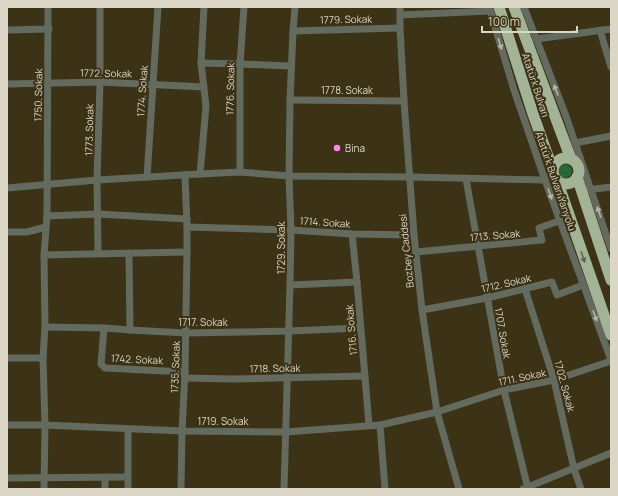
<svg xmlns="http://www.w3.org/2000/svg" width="618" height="496" viewBox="0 0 618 496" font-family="Manrope,sans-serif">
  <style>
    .green { fill: #266637 }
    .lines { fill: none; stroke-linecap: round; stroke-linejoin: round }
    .minor { stroke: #636a5e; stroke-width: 7 }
    .highway { stroke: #a3b496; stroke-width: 11 }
    .oneway { fill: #b7b6a6 }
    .oneway2 { fill: #656649 }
    .poi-dot { fill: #f888e9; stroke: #3c3215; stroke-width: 1.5 }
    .labels { text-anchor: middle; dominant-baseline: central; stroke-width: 4; stroke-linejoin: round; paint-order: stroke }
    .street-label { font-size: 10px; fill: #dbd6c5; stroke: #3c3215 }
    .poi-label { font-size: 10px; fill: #dbd6c5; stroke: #3c3215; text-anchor: start }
  </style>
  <rect width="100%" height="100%" fill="#3c3215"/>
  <circle class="green" cx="565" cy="171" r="7"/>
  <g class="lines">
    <g class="minor">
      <path d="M400 7V28L404 101 414 235 422 310 437 412 459 489"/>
      <path d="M489 7 514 90 545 180 611 360"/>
      <path d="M524 7 566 116 611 249"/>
      <path d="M400 15 490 11"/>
      <path d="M7 30 49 29"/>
      <path d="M600 30 611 67"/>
      <path d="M293 31 400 28"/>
      <path d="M536 39 611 29"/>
      <path d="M201 63 240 64 291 66"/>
      <path d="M7 84 100 82 204 87"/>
      <path d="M290 100 404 101"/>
      <path d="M575 143 611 136"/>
      <path d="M240 172V64L244 7"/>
      <path d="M200 174 206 106 201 63 204 7"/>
      <path d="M147 177 158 7"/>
      <path d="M466 179 504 390 528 489"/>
      <path d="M7 188 97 180 200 174 240 172 289 176 410 177 545 180"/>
      <path d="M587 190 611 187"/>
      <path d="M47 216 98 214 187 219"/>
      <path d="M187 227 291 230 352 234 414 235"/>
      <path d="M7 232H27L46 227"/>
      <path d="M352 234 357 282 369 425"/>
      <path d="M416 252 542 240 539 228 559 221"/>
      <path d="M98 253 97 180 100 82V7"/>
      <path d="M129 253 130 330"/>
      <path d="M44 255 187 252"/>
      <path d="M290 285 357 282"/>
      <path d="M525 289 554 380 574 469 581 489"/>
      <path d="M422 310 487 298 552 282 557 295 583 285"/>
      <path d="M45 327 104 328 130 330 186 333 289 331 360 328"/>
      <path d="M104 328 101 364 105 368 185 372"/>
      <path d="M7 358H43"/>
      <path d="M185 378 234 379 365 376"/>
      <path d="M7 425H45L182 431 286 432 380 425 437 412 504 390 554 380 611 361"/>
      <path d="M380 425 385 489"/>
      <path d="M7 478 128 477"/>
      <path d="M44 489 45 425 43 358 45 327 44 255 47 216 48 7"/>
      <path d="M105 489V477"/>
      <path d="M128 489V429"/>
      <path d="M181 489 182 431 185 372 187 252V227L185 175"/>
      <path d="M284 489 290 285 291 230 289 176 290 100 293 31 295 7"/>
      <path d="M523 489 611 453"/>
    </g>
    <g class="highway">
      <path d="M499 7 533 114 553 170"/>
      <path d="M514 7 571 159"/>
      <circle cx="566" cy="171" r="13"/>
      <path d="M577 177 611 280"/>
      <path d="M557 180 611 335"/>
    </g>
  </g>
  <defs><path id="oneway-solid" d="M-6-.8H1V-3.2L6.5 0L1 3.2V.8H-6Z"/></defs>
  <g class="oneway">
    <use href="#oneway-solid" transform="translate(500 44) rotate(73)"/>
    <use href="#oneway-solid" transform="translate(556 90) rotate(-111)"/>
    <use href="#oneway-solid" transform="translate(550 194) rotate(71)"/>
    <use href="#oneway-solid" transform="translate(599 212) rotate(-108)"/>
    <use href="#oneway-solid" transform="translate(595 316) rotate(70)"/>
  </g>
  <use class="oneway2" href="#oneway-solid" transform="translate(583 257) rotate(71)"/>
  <circle class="poi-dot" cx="337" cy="148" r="4"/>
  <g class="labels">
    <g class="street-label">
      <text transform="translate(346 19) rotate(-1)">1779. Sokak</text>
      <text transform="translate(106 73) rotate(1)">1772. Sokak</text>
      <text transform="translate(536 85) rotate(72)">Atatürk Bulvarı</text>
      <text transform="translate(230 89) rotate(-89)">1776. Sokak</text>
      <text x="347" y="90">1778. Sokak</text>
      <text transform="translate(142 91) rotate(-86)">1774. Sokak</text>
      <text transform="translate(38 95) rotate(-89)">1750. Sokak</text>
      <text transform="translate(89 130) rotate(-89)">1773. Sokak</text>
      <text transform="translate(556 181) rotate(71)">Atatürk Bulvarı Yanyolu</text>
      <text transform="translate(325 222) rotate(4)">1714. Sokak</text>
      <text transform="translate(495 235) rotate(-5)">1713. Sokak</text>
      <text transform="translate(281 248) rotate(-90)">1729. Sokak</text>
      <text transform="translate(406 251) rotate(-96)">Bozbey Caddesi</text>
      <text transform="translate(506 283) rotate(-13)">1712. Sokak</text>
      <text x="203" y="322">1717. Sokak</text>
      <text transform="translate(351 330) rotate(-95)">1716. Sokak</text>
      <text transform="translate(503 333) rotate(80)">1707. Sokak</text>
      <text transform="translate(137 359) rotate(3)">1742. Sokak</text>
      <text transform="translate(175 367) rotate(-88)">1735. Sokak</text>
      <text transform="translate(275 368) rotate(-1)">1718. Sokak</text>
      <text transform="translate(522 377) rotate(-12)">1711. Sokak</text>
      <text transform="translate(565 386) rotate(75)">1702. Sokak</text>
      <text x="223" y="421">1719. Sokak</text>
    </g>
    <g class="poi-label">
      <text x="345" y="148">Bina</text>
    </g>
  </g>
  <rect width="618" height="496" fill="none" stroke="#dbd6c5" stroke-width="16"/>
  <path d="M482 26v6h95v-6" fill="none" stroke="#dbd6c5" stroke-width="2"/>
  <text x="488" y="26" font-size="12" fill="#dbd6c5" stroke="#3c3215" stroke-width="3" paint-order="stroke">100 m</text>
</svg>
